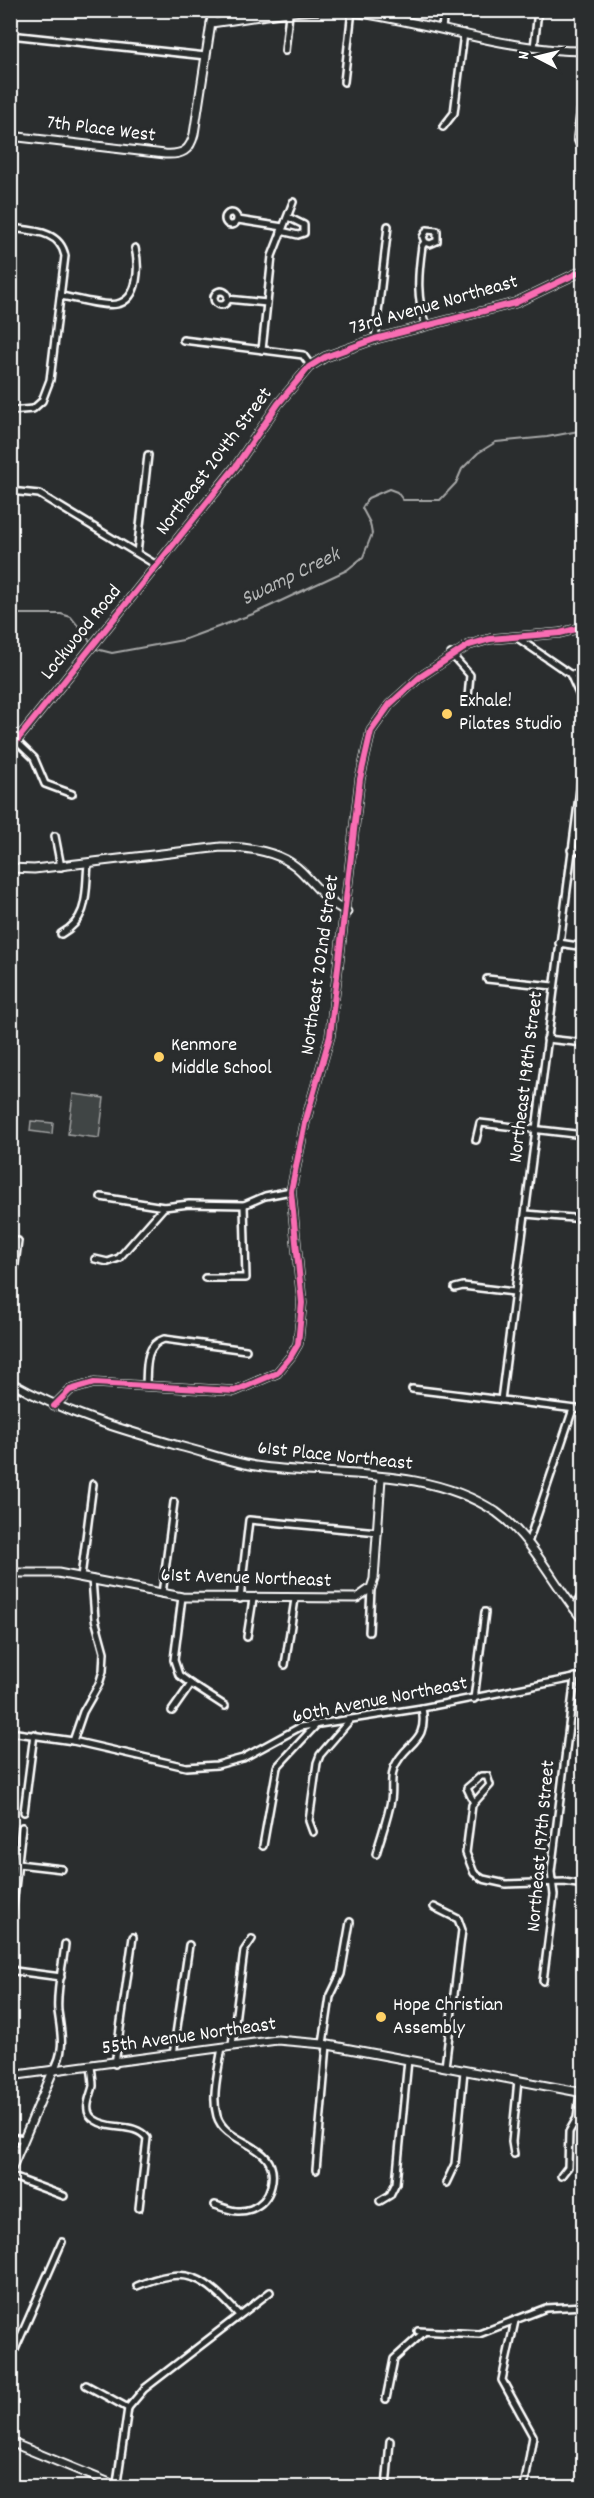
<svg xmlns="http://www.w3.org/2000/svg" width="594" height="2498" viewBox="0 0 594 2498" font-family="Dekko,sans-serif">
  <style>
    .green { fill: #414445; stroke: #a0a2a2; stroke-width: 1.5 }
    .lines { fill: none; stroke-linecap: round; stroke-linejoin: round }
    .stream { stroke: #a6a7a7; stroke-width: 2 }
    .street-casing { stroke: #fff; stroke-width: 10 }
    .secondary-casing { stroke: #fff; stroke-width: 11 }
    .street { stroke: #2a2d2e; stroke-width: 5 }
    .secondary { stroke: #2a2d2e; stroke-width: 7 }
    .cycleway-casing { stroke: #2a2d2e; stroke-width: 10 }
    .cycleway { stroke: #f96db3; stroke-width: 6 }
    .poi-dot { fill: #ffd166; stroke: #2a2d2e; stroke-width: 2 }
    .labels { text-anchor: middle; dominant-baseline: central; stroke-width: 6; stroke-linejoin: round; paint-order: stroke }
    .street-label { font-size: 20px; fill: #fff; stroke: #2a2d2e }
    .poi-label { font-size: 20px; fill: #fff; stroke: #2a2d2e; text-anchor: start }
    .water-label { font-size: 21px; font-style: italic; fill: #b4b6b6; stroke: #2a2d2e }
  </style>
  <rect width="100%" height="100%" fill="#2a2d2e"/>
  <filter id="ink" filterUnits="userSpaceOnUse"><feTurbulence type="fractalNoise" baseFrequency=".0167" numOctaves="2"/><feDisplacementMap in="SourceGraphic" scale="12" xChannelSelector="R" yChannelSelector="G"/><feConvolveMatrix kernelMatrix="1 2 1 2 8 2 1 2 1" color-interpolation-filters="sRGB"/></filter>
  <g filter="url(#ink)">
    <g class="green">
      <path d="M73 1094 104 1098 99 1138 68 1134Z"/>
      <path d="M31 1121 53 1123 52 1134 30 1131Z"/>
    </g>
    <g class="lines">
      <path class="stream" d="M10 614H61L71 617 96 649 112 653 183 640 253 614 347 570 363 557 372 534 370 523 362 508 368 498 389 489 397 492 403 500H440L456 483 462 469 478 453 496 442 547 437 584 430"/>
      <defs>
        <g id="street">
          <path d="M442 29 444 10"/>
          <path d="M10 35 206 56"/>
          <path d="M534 48 538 10"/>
          <path d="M285 51 289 14"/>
          <path d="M344 82 352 10"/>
          <path d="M443 127 454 113 464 33"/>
          <path d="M582 151 577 138 584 85"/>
          <circle cx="231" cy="219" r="6"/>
          <path d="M238 220 283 227"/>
          <path d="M10 228C32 231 60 230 65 256L50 380 42 401 33 409 10 411"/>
          <path d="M281 231 298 235 304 233V225L288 217"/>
          <path d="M425 242 423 237 427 230 437 231V241L430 244 425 242 422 246C418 275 416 297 426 326"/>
          <circle cx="221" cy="298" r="7"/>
          <path d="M61 296C74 298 104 307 117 304 140 299 139 265 135 248"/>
          <path d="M227 299 267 303"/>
          <path d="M375 339 388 226"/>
          <path d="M183 340 303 355 311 366"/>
          <path d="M262 350 272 256 293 202"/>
          <path d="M10 491 39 494 158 566"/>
          <path d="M137 553 148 455"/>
          <path d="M516 637 570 674 584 705"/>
          <path d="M451 654 470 675 468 697"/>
          <path d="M570 674H584"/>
          <path d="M10 735 34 758 45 784 72 794"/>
          <path d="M55 836 61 867"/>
          <path d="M571 850 584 851"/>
          <path d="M61 934C90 918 85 893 88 864"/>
          <path d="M559 943 584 947"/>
          <path d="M487 979 553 986"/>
          <path d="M547 1039 584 1043"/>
          <path d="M476 1140 480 1123 584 1135"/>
          <path d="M101 1197 164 1207 189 1204 244 1205 265 1196 291 1191"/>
          <path d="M526 1214 584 1219"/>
          <path d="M95 1259 108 1262 119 1258 164 1207"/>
          <path d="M205 1278H246L244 1205"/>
          <path d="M455 1288 463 1286 514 1292"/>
          <path d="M10 1302 18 1241"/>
          <path d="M146 1386C147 1369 144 1345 164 1339L246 1350"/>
          <path d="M412 1389 584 1410"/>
          <path d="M501 1400 584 758"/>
          <path d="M528 1543 573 1409"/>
          <path d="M81 1577 93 1484"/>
          <path d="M162 1594 174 1502"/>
          <path d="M240 1599 249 1520 378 1532"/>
          <path d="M574 1609 584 1590"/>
          <path d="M369 1632 371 1588"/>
          <path d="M247 1637 253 1599"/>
          <path d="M285 1665 295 1599"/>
          <path d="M191 1684 225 1706"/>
          <path d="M474 1699 485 1612"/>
          <path d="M172 1711 191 1684 179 1675 174 1660 182 1597"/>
          <path d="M10 1732 73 1741 186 1767 217 1765 243 1758 300 1727 422 1708 584 1676"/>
          <path d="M73 1741 83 1712 99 1684 103 1671 104 1652 95 1619 92 1579"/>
          <path d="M473 1801 467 1788 481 1776H487L490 1785 472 1805 466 1853 474 1873 483 1879 506 1884 564 1882 584 1885"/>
          <path d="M24 1812 34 1734"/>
          <path d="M313 1832 309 1821 317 1763 320 1755 350 1720"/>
          <path d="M263 1846 277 1767 316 1725"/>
          <path d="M376 1854C381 1836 388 1818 391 1800 393 1789 390 1779 394 1768 405 1741 429 1744 422 1708"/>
          <path d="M18 1864 62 1869"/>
          <path d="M434 1907 458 1919 462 1930 445 2067"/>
          <path d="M10 1932 22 1827"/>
          <path d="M10 1967 15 1971 61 1977"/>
          <path d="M543 1981 554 1895 551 1872 575 1677"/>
          <path d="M323 2044 330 1997 341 1974 350 1922"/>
          <path d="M232 2045 244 1951 252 1939"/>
          <path d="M173 2055 189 1945"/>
          <path d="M115 2064 133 1937"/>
          <path d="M91 2067C92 2073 93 2079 93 2086 91 2096 81 2112 95 2120 111 2131 134 2122 147 2138L139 2208"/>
          <path d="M53 2071C66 2051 61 2033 58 2011 56 1990 63 1965 65 1944"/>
          <path d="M10 2137 24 2139"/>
          <path d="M514 2154 512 2142 518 2080"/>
          <path d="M316 2170 327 2045"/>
          <path d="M10 2176 64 2196"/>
          <path d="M561 2176 568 2167 569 2132 577 2118 580 2092"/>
          <path d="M446 2183 455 2164 464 2071"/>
          <path d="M380 2201 390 2195 396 2183 408 2060"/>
          <path d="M215 2205C228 2209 237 2214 251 2209 261 2205 268 2198 271 2186 282 2142 226 2147 217 2116 211 2095 219 2068 222 2047"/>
          <path d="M137 2286C188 2264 204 2277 239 2315"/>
          <path d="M515 2321 502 2380 533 2436 524 2488"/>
          <path d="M418 2331 479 2334 546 2308 584 2306"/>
          <path d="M10 2361 62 2242"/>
          <path d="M86 2385 128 2408"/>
          <path d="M386 2399 394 2359 424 2332"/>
          <path d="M117 2483 128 2408 144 2389 270 2292"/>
          <path d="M386 2488 390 2441"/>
        </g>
        <g id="secondary">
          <path d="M211 23C257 17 307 6 353 12 430 22 506 51 584 51"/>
          <path d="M10 136 165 154C182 155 190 151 194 134L213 10"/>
          <path d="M10 749 236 466 278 404 309 367 325 357 375 339 515 303 584 270"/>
          <path d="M10 868 34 869 221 847C249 847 281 851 301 871 317 887 327 902 347 912"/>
          <path d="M10 1382C64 1413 120 1429 179 1446 207 1453 235 1464 263 1467 340 1477 429 1467 496 1512 534 1539 554 1586 584 1621"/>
          <path d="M54 1406 70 1390 94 1383 235 1391 277 1373 291 1356 298 1344 302 1303 291 1191 305 1123 330 1036 360 779 371 731 390 704 420 677 469 645 490 639 560 633 584 627"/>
          <path d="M10 1573H58L182 1597 357 1598 371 1588 374 1579 381 1478"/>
          <path d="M10 2076 277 2040 323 2044 584 2093"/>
          <path d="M10 2172 53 2071"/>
          <path d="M10 2442 122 2488"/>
        </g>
      </defs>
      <use href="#street" class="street-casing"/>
      <use href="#secondary" class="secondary-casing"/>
      <use href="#street" class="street"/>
      <use href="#secondary" class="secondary"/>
      <defs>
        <g id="cycleway">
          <path d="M10 749 236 466 278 404 309 367 325 357 375 339 515 303 584 270"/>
          <path d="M54 1406 70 1390 94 1383 235 1391 277 1373 291 1356 298 1344 302 1303 291 1191 305 1123 330 1036 360 779 371 731 390 704 420 677 469 645 490 639 560 633 584 627"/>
        </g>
      </defs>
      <use href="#cycleway" class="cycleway-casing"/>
      <use href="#cycleway" class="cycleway"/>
    </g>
  </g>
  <g class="poi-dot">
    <circle cx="447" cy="714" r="6"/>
    <circle cx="159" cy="1057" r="6"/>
    <circle cx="381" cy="2017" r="6"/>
  </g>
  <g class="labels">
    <g class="street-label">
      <text transform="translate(101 130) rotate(7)">7th Place West</text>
      <text transform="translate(434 306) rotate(-16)">73rd Avenue Northeast</text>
      <text transform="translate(215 462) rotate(-53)">Northeast 204th Street</text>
      <text transform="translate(82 633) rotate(-51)">Lockwood Road</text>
      <text transform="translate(321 965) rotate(-82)">Northeast 202nd Street</text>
      <text transform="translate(527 1077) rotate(-83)">Northeast 198th Street</text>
      <text transform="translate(335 1457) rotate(6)">61st Place Northeast</text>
      <text transform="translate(246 1579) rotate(2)">61st Avenue Northeast</text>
      <text transform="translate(380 1701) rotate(-11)">60th Avenue Northeast</text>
      <text transform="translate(542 1846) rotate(-85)">Northeast 197th Street</text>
      <text transform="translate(189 2037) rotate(-8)">55th Avenue Northeast</text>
    </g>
    <g class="poi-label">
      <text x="459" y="702">Exhale!<tspan x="459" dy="23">Pilates Studio</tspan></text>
      <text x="171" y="1046">Kenmore<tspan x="171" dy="23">Middle School</tspan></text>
      <text x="393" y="2006">Hope Christian<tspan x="393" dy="23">Assembly</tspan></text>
    </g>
    <g class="water-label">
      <text transform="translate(291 578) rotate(-26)">Swamp Creek</text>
    </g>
  </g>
  <rect width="594" height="2498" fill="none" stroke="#2a2d2e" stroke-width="36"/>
  <rect x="18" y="18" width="558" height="2462" fill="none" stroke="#fff" stroke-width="2" filter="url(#ink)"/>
  <g transform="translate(537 57) rotate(277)" stroke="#2a2d2e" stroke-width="4.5" paint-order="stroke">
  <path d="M0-4.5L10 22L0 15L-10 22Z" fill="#ffffff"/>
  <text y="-9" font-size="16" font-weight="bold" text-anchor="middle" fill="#ffffff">N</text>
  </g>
</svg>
